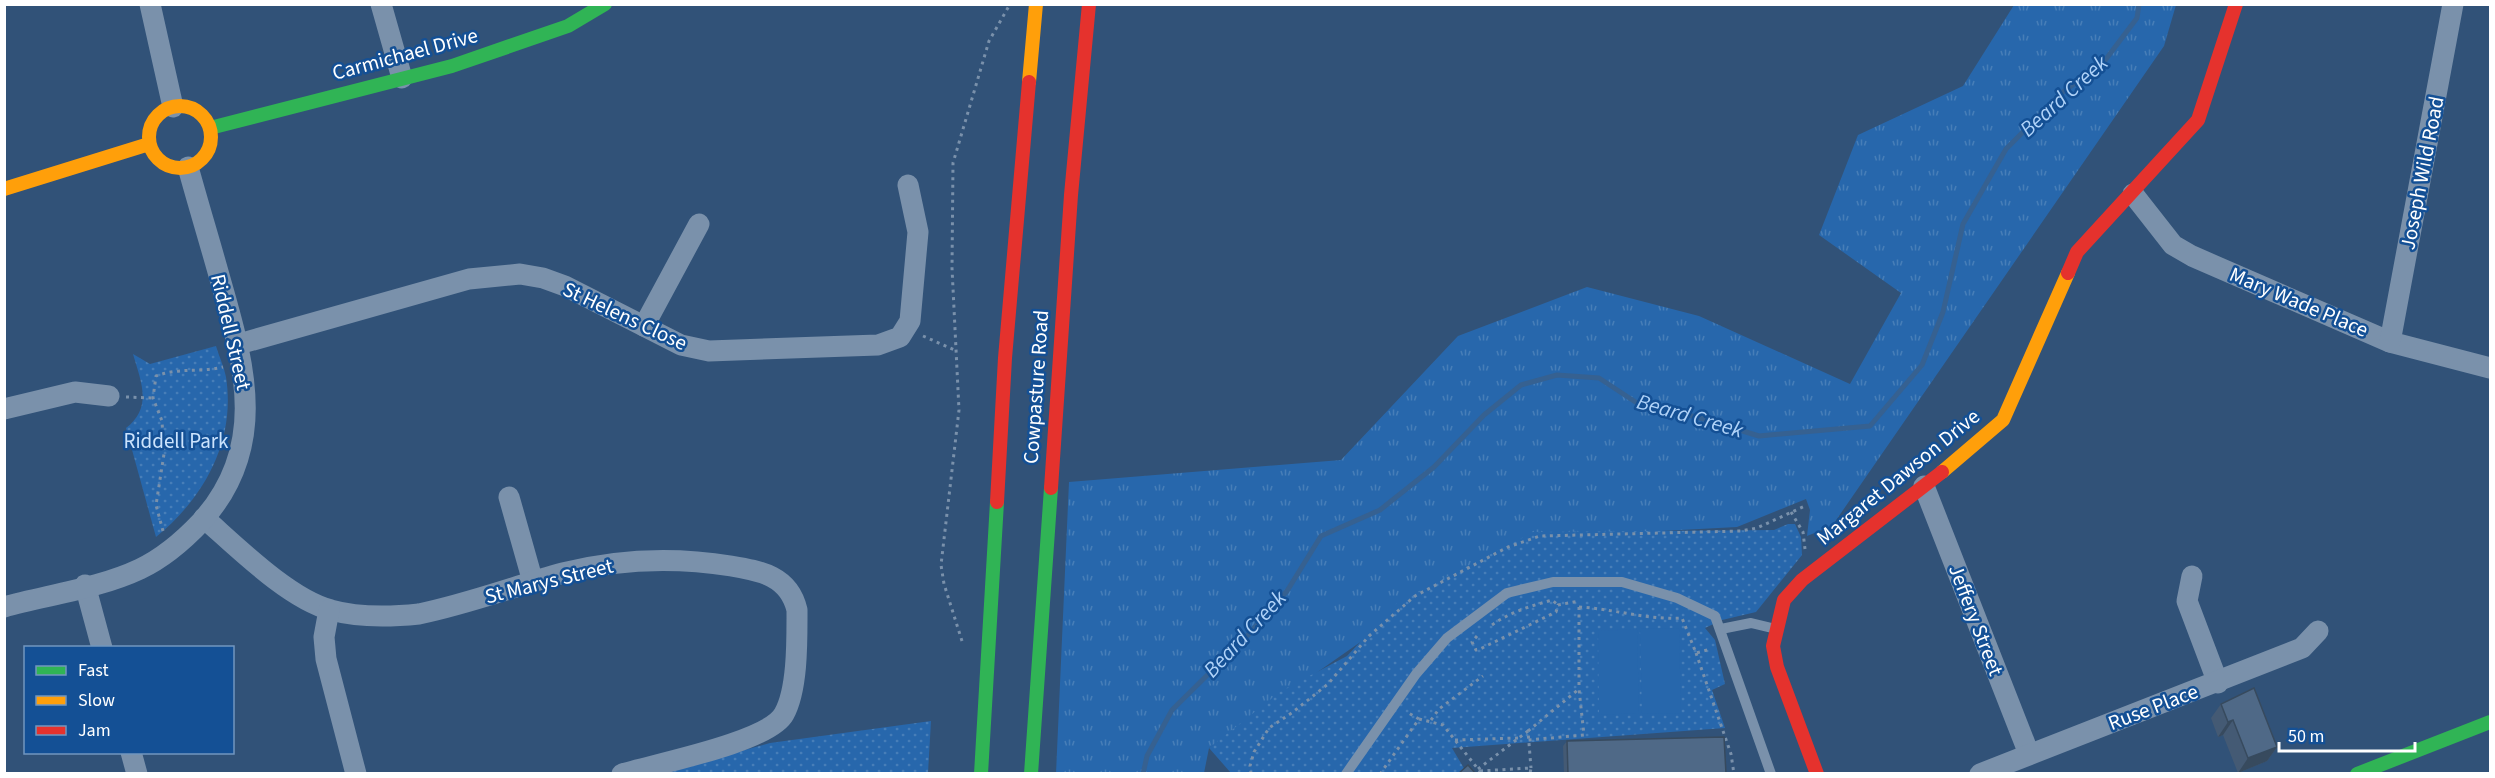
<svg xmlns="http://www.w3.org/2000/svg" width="2495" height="778" viewBox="0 0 2495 778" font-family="'Source Sans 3',sans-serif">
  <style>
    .grass { fill: url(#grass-tufts) }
    .park { fill: url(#park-dots) }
    .garden { fill: #2767ac }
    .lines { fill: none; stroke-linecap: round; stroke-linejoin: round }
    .stream { stroke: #366191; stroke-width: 5 }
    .path { stroke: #7a91ab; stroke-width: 3; stroke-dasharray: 3 4.5; stroke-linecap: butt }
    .lane { stroke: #7a91ab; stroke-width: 10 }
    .street { stroke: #7a91ab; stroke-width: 21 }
    .fast { stroke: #30b455; stroke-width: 14 }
    .slow { stroke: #ff9f0a; stroke-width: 14 }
    .jam { stroke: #e5322d; stroke-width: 14 }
    .wall { fill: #445a74 }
    .shaded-wall { fill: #374a5e }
    .building { fill: #4f6987; stroke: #374a5e; stroke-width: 1.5 }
    .labels { text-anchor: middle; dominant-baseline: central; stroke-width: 5; stroke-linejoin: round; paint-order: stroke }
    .street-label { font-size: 21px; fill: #fff; stroke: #145095 }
    .park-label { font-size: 21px; fill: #cbe3fd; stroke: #145095 }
    .water-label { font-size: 22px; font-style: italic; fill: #b0d3f9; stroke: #145095 }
  </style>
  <defs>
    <pattern id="grass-tufts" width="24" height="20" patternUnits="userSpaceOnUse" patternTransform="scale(1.5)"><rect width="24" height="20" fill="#2767ac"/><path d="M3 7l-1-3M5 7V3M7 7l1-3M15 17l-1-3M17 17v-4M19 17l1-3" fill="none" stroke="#477eb8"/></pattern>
    <pattern id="park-dots" width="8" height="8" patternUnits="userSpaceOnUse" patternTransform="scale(1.5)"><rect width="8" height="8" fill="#2767ac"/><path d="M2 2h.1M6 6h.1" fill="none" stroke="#477eb8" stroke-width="1.8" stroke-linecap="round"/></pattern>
  </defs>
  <rect width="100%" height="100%" fill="#315278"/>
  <path class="grass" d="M2014 5H2176L2164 46 1832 526 1807 536 1810 510 1806 499 1737 527 1585 535 1369 636 1209 748 1204 773 1056 774 1069 482 1341 460 1458 336 1587 287 1699 316 1850 384 1901 293 1819 235 1858 135 1963 86Z"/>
  <g class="park">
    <path d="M216 346C219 356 224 367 226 377 236 441 204 498 156 537L126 428C153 407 141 382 133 354L150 364Z"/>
    <path d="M1788 524H1795L1801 537 1802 555 1756 612 1722 620 1705 628 1715 640 1725 684 1712 690 1725 728 1452 748 1465 770 1461 774 1231 773 1209 748 1281 691 1347 656 1398 602 1533 532 1774 530Z"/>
    <path d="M931 721 928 773 656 774 770 743Z"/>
  </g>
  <g class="garden">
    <path d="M1679 628 1681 713 1642 714 1640 629Z"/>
    <path d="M1637 629 1639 713 1599 715 1598 631Z"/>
  </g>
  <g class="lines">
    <path class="stream" d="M1143 774 1147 756 1172 710 1248 635 1287 591 1321 536 1380 510 1434 467 1484 415 1521 385 1557 375 1599 378 1640 405 1697 417 1759 436 1870 426 1922 365 1943 312 1963 224 2006 149 2063 92 2103 63 2137 18 2139 4"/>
    <g class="path">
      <path d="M923 336 957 351"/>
      <path d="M126 397 153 398"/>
      <path d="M1791 512 1803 532 1805 549"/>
      <path d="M163 531 156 505 164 454 162 421 153 398 156 376C181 367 198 373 223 367"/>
      <path d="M1579 607C1615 609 1646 620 1682 618L1696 653 1711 649"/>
      <path d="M1579 607V689"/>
      <path d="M1492 625C1510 612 1531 606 1552 600L1558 605"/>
      <path d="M1477 636 1472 642 1476 650 1480 649 1556 612 1558 605 1579 601"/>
      <path d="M962 641 944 584 941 565 959 410 952 268 953 163 989 41 1009 6"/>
      <path d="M1696 653 1731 754 1734 774"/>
      <path d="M1419 719 1443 725 1482 774"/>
      <path d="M1431 720 1439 709 1483 676"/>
      <path d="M1528 731 1579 689 1584 735 1528 740"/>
      <path d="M1455 740 1519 738"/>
      <path d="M1478 769 1528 731 1531 768"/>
      <path d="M1480 771 1531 768 1530 774"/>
      <path d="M1251 774 1250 766 1254 752 1269 728 1293 712 1328 684 1369 636 1415 596 1508 547 1540 536 1741 531 1757 528 1805 506"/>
      <path d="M1380 774 1419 719 1407 712"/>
    </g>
    <g class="lane">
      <path d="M1721 629 1751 623 1776 629"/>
      <path d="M1346 774 1416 674 1447 638 1507 593 1553 582H1622L1677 598 1715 616 1771 774"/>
    </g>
    <g class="street">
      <path d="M150 4 173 107"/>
      <path d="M381 4 402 78"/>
      <path d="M2133 194 2173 245 2192 256 2390 342 2490 368"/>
      <path d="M644 326 699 224"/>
      <path d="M2390 342 2453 4"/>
      <path d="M239 344 469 279 520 274 543 278 565 286 681 345 709 351 878 345 900 337 910 321 918 232 908 185"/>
      <path d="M4 409 75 392 109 396"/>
      <path d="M1924 486 2029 754"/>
      <path d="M509 497 533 582"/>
      <path d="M204 518C237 547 289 599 331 610 359 618 390 617 419 614 468 604 515 586 563 573 618 559 675 557 731 566 761 571 789 576 797 610 797 639 798 689 784 714 769 742 655 764 622 774"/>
      <path d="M2192 576 2187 601 2218 683"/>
      <path d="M85 585 102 648"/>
      <path d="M4 607C48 595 100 588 140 569 163 558 184 540 201 522 267 449 246 370 222 286 211 246 199 207 188 167"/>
      <path d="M329 610 324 637 326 659 356 774"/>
      <path d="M131 752 137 774"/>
      <path d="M1980 774 2302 648 2318 631"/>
    </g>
    <g class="fast">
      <path d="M210 128 452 66 568 26 605 4"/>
      <path d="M981 774 997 502"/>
      <path d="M1031 774 1051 488"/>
      <path d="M2357 774 2490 722"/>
    </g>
    <g class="slow">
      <path d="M1029 82 1036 4"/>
      <circle cx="180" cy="137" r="31"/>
      <path d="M4 189 149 144"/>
      <path d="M1942 472 2003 420 2068 273"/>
    </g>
    <g class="jam">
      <path d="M2068 273 2077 252 2198 120 2236 4"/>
      <path d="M1051 488 1071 195 1089 4"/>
      <path d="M997 502 1005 358 1029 82"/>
      <path d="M1817 774 1777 667 1773 646 1784 600 1802 580 1942 472"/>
    </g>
  </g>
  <g class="wall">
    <path d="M2221 704 2277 747 2267 761 2238 773 2223 735 2218 737 2211 718Z"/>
    <path d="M1567 741 1726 774H1564L1563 746Z"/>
  </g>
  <g class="shaded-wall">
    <path d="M2233 720 2223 735 2218 737 2228 722Z"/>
    <path d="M2277 747 2267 761 2238 773 2248 758Z"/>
  </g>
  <g class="building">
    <path d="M2254 688 2277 747 2248 758 2233 720 2228 722 2221 704Z"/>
    <path d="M1724 737 1726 774H1568L1567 741Z"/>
    <path d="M1468 765 1476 774H1458Z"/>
  </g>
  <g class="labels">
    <g class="street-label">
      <text transform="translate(405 54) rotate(-15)">Carmichael Drive</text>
      <text transform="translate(2422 173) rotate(-79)">Joseph Wild Road</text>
      <text transform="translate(2299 302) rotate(23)">Mary Wade Place</text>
      <text transform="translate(625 316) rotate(25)">St Helens Close</text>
      <text transform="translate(231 332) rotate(77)">Riddell Street</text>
      <text transform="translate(1036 387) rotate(-86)">Cowpasture Road</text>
      <text transform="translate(1898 477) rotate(-39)">Margaret Dawson Drive</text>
      <text transform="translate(549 581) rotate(-14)">St Marys Street</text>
      <text transform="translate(1976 620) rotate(69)">Jeffery Street</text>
      <text transform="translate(2153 707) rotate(-21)">Ruse Place</text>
    </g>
    <g class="park-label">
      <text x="176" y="441">Riddell Park</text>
    </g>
    <g class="water-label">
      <text transform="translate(2064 96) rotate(-42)">Beard Creek</text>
      <text transform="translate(1690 416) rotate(16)">Beard Creek</text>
      <text transform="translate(1245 634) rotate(-47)">Beard Creek</text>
    </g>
  </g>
  <rect width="2495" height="778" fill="none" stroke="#ffffff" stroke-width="12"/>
  <rect x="24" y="646" width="210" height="108" fill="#145095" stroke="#7296bf" stroke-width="1.5"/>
  <rect x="36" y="666" width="30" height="9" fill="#30b455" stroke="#7296bf" stroke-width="1.5"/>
  <text x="78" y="676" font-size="18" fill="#ffffff">Fast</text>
  <rect x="36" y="696" width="30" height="9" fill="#ff9f0a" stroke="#7296bf" stroke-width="1.5"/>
  <text x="78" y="706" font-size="18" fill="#ffffff">Slow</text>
  <rect x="36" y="726" width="30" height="9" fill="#e5322d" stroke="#7296bf" stroke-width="1.5"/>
  <text x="78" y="736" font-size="18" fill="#ffffff">Jam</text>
  <path d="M2279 742v9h136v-9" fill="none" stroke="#ffffff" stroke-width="3"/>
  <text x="2288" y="742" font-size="18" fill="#ffffff" stroke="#145095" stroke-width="4.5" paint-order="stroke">50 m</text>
</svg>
